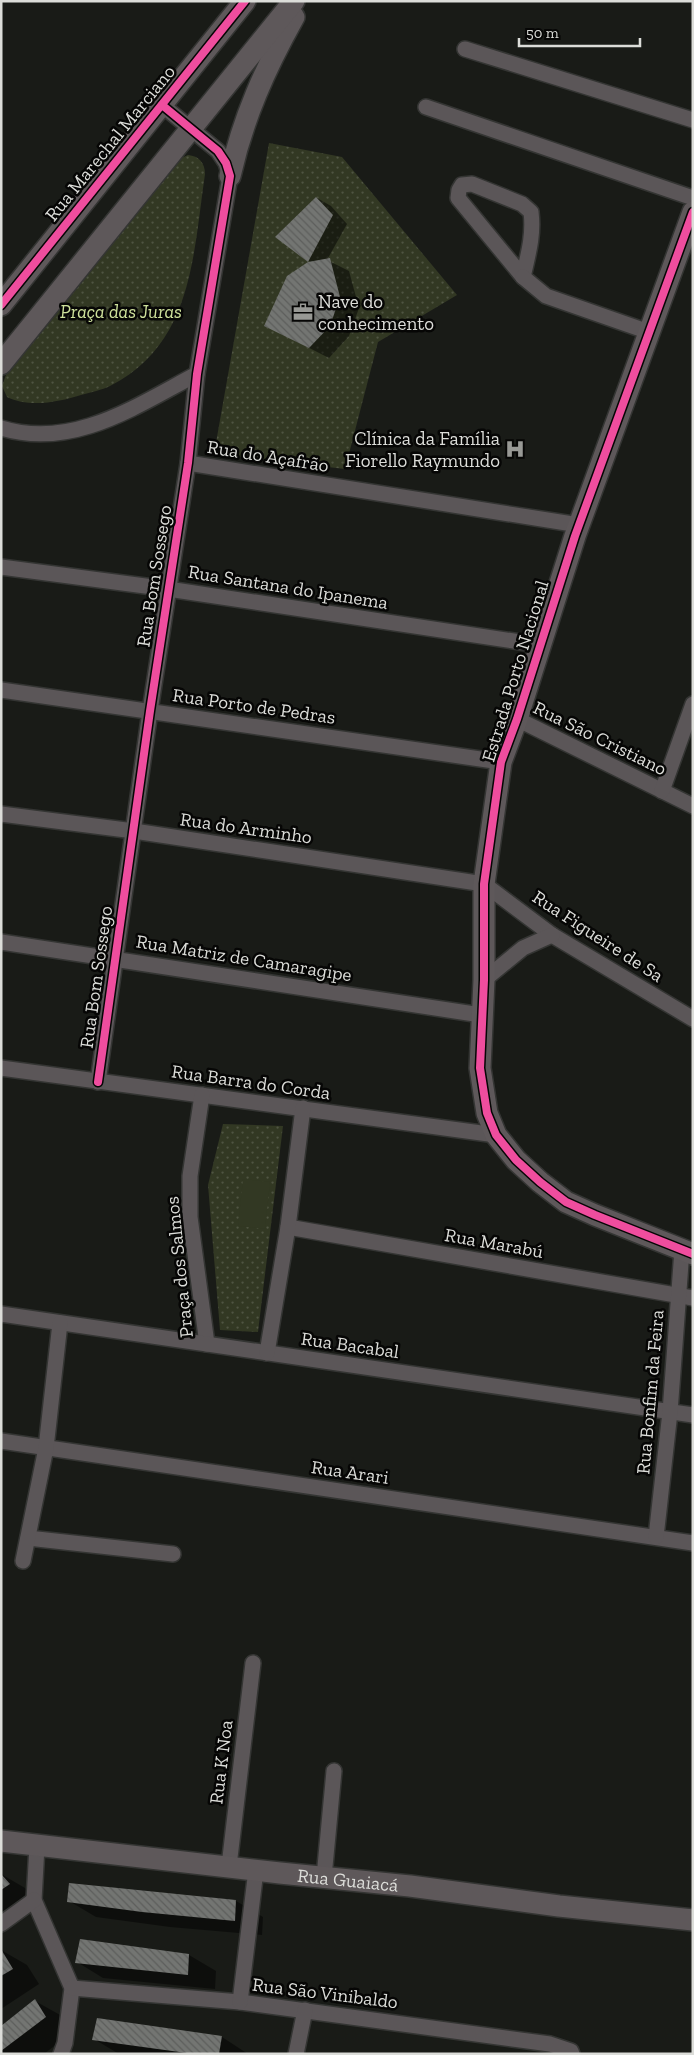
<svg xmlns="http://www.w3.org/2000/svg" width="694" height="2055" viewBox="0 0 694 2055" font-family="'Zilla Slab',serif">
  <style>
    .grass { fill: url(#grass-dots) }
    .garden { fill: #323823 }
    .shadow { fill: #0007 }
    .building { fill: url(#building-back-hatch) }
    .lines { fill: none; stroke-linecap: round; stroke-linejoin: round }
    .street-casing { stroke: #343533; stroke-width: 18 }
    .secondary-casing { stroke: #343533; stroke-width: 24 }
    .street { stroke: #5b5658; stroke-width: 15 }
    .secondary { stroke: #5e585a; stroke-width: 21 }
    .cycleway-casing { stroke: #060605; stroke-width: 11 }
    .cycleway { stroke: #ef4d9e; stroke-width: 8 }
    .labels { text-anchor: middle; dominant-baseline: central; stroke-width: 5; stroke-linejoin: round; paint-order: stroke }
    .street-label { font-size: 19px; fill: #dcddd9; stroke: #060605 }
    .poi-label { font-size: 19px; fill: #dcddd9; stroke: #060605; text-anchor: start }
    .park-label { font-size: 19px; font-style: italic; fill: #cee19b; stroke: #060605 }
  </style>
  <defs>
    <pattern id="grass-dots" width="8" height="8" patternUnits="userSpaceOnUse" patternTransform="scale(1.25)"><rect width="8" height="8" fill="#323823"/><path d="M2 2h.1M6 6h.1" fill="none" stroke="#4f5442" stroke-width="1.8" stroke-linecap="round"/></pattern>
    <pattern id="building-back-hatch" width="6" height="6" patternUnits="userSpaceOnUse" patternTransform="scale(1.25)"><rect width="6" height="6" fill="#737572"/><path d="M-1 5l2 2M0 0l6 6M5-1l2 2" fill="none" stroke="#5d5e5c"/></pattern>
  </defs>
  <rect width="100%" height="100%" fill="#191b17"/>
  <g class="grass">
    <path d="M269 143 342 157 457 295 378 342 345 469 214 454Z"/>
    <path d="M188 155C199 156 205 163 205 174 193 255 193 344 110 386 102 390 91 392 81 395 59 402 29 408 7 397L2 386 7 372 179 159Z"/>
    <path d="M223 1124 283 1126 258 1332 220 1330 208 1185Z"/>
  </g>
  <path class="garden" d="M243 1179 270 1182 265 1229 238 1226Z"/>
  <g class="shadow">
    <path d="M317 198 331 206 347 224 327 260 349 271 359 308 349 336 329 358 266 326 310 262 277 237Z"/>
    <path d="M1 1874 25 1888 36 1900 1 1924Z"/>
    <path d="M69 1901H236L263 1917 262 1935 170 1927 96 1917Z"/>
    <path d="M1 1950 27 1965 39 1984 1 2009Z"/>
    <path d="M189 1955 216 1971 215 1989 103 1978 77 1962Z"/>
    <path d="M35 2001 62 2016 72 2032 44 2054H1V2027Z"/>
    <path d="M98 2020 222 2037 248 2054H119L94 2039Z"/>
  </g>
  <g class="building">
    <path d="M316 197 333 215 308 262 275 237Z"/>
    <path d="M330 258 340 297 330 326 309 348 264 326 287 276 308 262Z"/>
    <path d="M1 1874 10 1884 1 1890Z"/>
    <path d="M69 1883 236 1900 235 1921 142 1912 67 1902Z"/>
    <path d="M80 1939 189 1954 188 1975 75 1963Z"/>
    <path d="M1 1949 13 1969 1 1976Z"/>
    <path d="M35 1999 46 2017 1 2051V2026Z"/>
    <path d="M97 2018 222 2036 219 2054H194L92 2040Z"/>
  </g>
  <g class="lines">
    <defs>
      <g id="street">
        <path d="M465 49 693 120"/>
        <path d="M426 107 693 198"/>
        <path d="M472 184 522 204 531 212C534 235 528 255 523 277L458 198 459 190 462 185Z"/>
        <path d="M523 277 546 296 649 332"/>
        <path d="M1 428C73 450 136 406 197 374"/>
        <path d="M188 463 579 525"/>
        <path d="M1 567 168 589 540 645"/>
        <path d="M1 690 501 762"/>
        <path d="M517 719 693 806"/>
        <path d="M662 791 693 704"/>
        <path d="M1 814 134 831 484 884 552 935 693 1019"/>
        <path d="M1 942 481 1015"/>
        <path d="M484 980 523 948 552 935"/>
        <path d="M1 1068 496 1135"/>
        <path d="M98 1082 150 711 188 463 197 374 230 176 226 163 218 151 162 105"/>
        <path d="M202 1095 190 1176V1217L207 1344"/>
        <path d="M288 1227 693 1298"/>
        <path d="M1 1314 693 1415"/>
        <path d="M267 1353 288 1227 303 1108"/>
        <path d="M1 1441 693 1543"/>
        <path d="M656 1537 670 1412 682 1250"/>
        <path d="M28 1538 173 1554"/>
        <path d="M23 1561 46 1448 60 1323"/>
        <path d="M37 1846 34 1900 72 1988 65 2043 61 2054"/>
        <path d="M229 1866 253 1663"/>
        <path d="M324 1877 334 1771"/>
        <path d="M1 1924 34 1900"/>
        <path d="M72 1988 240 2002 550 2044 571 2051 572 2054"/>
        <path d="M240 2002 256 1870"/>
        <path d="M296 2054 305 2010"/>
      </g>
      <g id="secondary">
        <path d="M230 176C243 118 265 69 294 17"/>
        <path d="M693 212 575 536 517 719 501 762 484 884V980L480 1068 487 1113 496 1135 516 1160 540 1182 566 1202 595 1215 693 1254"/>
        <path d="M1 305 245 1"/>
        <path d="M1 364 294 1"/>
        <path id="s1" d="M1 1841 280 1873 410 1886 559 1906 693 1920"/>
      </g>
    </defs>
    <use href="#street" class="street-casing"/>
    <use href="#secondary" class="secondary-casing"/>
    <use href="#street" class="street"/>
    <use href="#secondary" class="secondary"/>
    <defs>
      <g id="cycleway">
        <path d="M693 212 575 536 517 719 501 762 484 884V980L480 1068 487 1113 496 1135 516 1160 540 1182 566 1202 595 1215 693 1254"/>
        <path d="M1 305 245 1"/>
        <path d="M98 1082 150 711 188 463 197 374 230 176 226 163 218 151 162 105"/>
      </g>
    </defs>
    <use href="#cycleway" class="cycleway-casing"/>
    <use href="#cycleway" class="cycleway"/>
  </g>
  <defs>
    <symbol id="office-bare" viewBox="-9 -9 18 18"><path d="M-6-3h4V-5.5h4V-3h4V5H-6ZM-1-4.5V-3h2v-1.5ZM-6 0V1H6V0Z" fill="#989995" stroke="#060605" stroke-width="2.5" paint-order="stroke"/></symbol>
    <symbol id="hospital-bare" viewBox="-9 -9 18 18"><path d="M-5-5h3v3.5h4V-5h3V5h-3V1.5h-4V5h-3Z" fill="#989995" stroke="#060605" stroke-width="2.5" paint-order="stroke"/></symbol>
  </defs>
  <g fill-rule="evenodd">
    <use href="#office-bare" x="289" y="298" width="28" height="28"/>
    <use href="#hospital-bare" x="501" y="435" width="28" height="28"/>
  </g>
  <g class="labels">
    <g class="street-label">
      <text transform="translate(110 143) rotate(-51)">Rua Marechal Marciano</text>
      <text transform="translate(268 456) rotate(9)">Rua do Açafrão</text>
      <text transform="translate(154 576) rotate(-81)">Rua Bom Sossego</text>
      <text transform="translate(288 587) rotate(9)">Rua Santana do Ipanema</text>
      <text transform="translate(515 671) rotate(-73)">Estrada Porto Nacional</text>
      <text transform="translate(254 706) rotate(8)">Rua Porto de Pedras</text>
      <text transform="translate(600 738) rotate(26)">Rua São Cristiano</text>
      <text transform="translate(246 828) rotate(8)">Rua do Arminho</text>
      <text transform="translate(598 936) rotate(33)">Rua Figueire de Sa</text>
      <text transform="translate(244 958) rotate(9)">Rua Matriz de Camaragipe</text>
      <text transform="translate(96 977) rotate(-82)">Rua Bom Sossego</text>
      <text transform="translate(251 1082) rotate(8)">Rua Barra do Corda</text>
      <text transform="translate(494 1243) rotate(10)">Rua Marabú</text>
      <text transform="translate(179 1267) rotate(-96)">Praça dos Salmos</text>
      <text transform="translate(350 1345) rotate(8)">Rua Bacabal</text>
      <text transform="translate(650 1392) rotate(-85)">Rua Bonfim da Feira</text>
      <text transform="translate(350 1472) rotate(8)">Rua Arari</text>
      <text transform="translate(221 1762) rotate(-83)">Rua K Noa</text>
      <text stroke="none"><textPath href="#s1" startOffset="349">Rua Guaiacá</textPath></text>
      <text transform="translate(325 1993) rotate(7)">Rua São Vinibaldo</text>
    </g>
    <g class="poi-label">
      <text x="318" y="301">Nave do<tspan x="318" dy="22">conhecimento</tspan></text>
      <text x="500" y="438" text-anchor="end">Clínica da Família<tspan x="500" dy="22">Fiorello Raymundo</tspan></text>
    </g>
    <g class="park-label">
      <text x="121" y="311">Praça das Juras</text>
    </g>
  </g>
  <rect width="694" height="2055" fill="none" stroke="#dcddd9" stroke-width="5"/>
  <path d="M519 38v8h121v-8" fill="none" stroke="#dcddd9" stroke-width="2.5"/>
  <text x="526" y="38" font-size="15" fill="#dcddd9" stroke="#060605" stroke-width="4" paint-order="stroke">50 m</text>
</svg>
